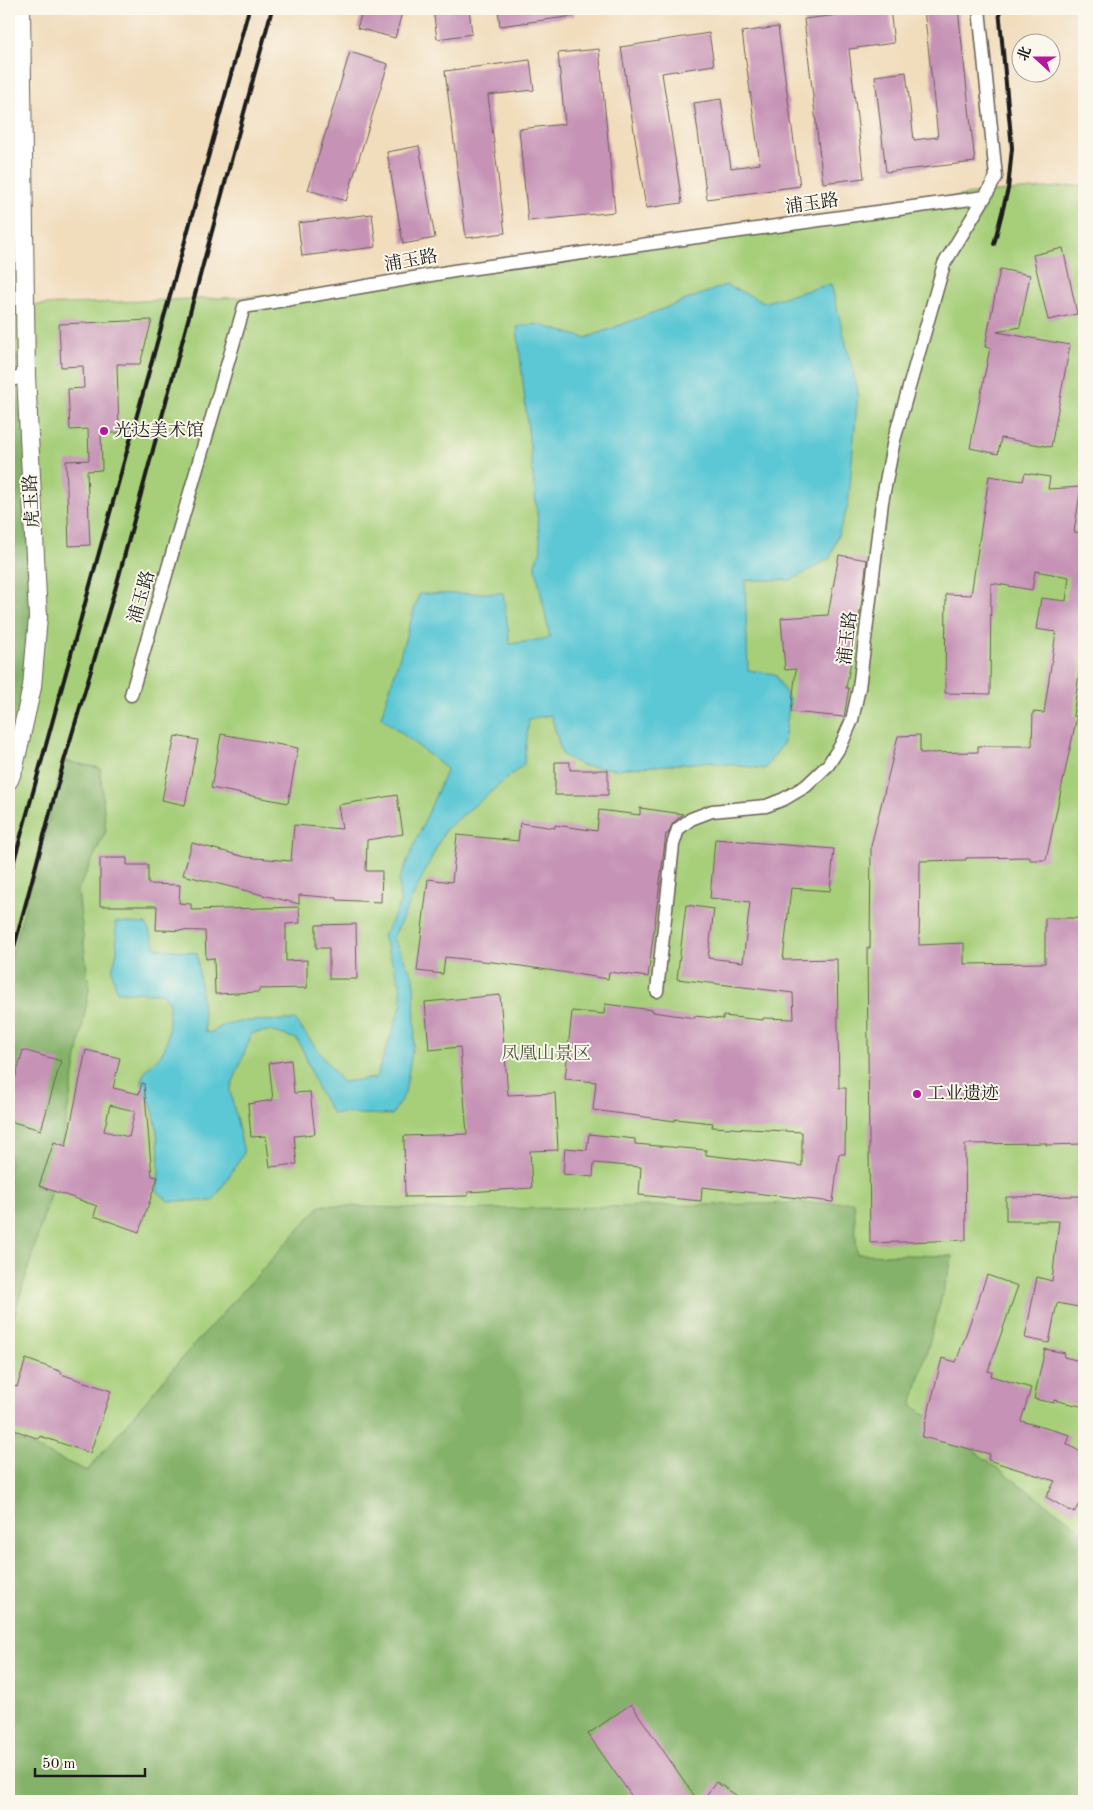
<svg xmlns="http://www.w3.org/2000/svg" width="1093" height="1810" viewBox="0 0 1093 1810" font-family="'Old Standard TT','Noto Serif SC',serif">
  <style>
    .green { fill: #a7cf7a; stroke: #62764b }
    .forest { fill: #85b26a; stroke: #506743 }
    .water { fill: #5dc8d5; stroke: #3c7278 }
    .building { fill: #c693b6; fill-rule: evenodd }
    .lines { fill: none; stroke-linecap: round; stroke-linejoin: round }
    .street-casing { stroke: #675f54; stroke-width: 15 }
    .secondary-casing { stroke: #675f54; stroke-width: 20 }
    .street { stroke: #fff; stroke-width: 12 }
    .secondary { stroke: #fff; stroke-width: 18 }
    .rail { stroke: #1c1c1c; stroke-width: 4 }
    .poi-dot { fill: #b5179e; stroke: #fbf7ec; stroke-width: 2 }
    .labels { text-anchor: middle; dominant-baseline: central; stroke-width: 4; stroke-linejoin: round; paint-order: stroke }
    .street-label { font-size: 18px; fill: #1c1c1c; stroke: #fbf7ec }
    .poi-label { font-size: 18px; fill: #1c1c1c; stroke: #fbf7ec; text-anchor: start }
    .park-label { font-size: 18px; fill: #4d5b3d; stroke: #fbf7ec }
  </style>
  <rect width="100%" height="100%" fill="#fbf7ec"/>
  <filter id="ink" filterUnits="userSpaceOnUse"><feTurbulence type="fractalNoise" baseFrequency=".02" numOctaves="2"/><feDisplacementMap in="SourceGraphic" scale="10" xChannelSelector="R" yChannelSelector="G"/><feConvolveMatrix kernelMatrix="1 2 1 2 8 2 1 2 1" color-interpolation-filters="sRGB"/></filter>
  <filter id="wash" filterUnits="userSpaceOnUse"><feTurbulence type="fractalNoise" baseFrequency=".0096" numOctaves="4" result="noise"/><feDisplacementMap in="SourceGraphic" scale="20" xChannelSelector="R" yChannelSelector="G"/><feGaussianBlur stdDeviation="1.12" result="paint"/><feColorMatrix in="noise" values="0 0 0 0 0 0 0 0 0 0 0 0 0 0 0 0 0 1.4 0 .05"/><feComposite in="paint" operator="in"/></filter>
  <g filter="url(#wash)">
    <rect width="100%" height="100%" fill="#f1dcbb"/>
    <path class="green" d="M9 9H16L15 306 296 295 973 194 1084 185V1801H9Z"/>
    <g class="forest">
      <path d="M9 343 26 375 38 617 9 762Z"/>
      <path d="M64 761 100 768 106 831 78 890 89 989 57 1171 9 1333V966Z"/>
      <path d="M854 1202 857 1254 953 1256 912 1405 1084 1532V1801H9V1436L87 1471 188 1351 321 1205 449 1210Z"/>
    </g>
    <path class="water" d="M831 284 858 392 848 506 830 558 792 580H745L748 670 775 674 790 701 784 742 765 769 706 762 616 769 583 766 562 755 551 715 529 719 524 764 445 830 393 938 414 978 415 1034 405 1093 392 1115 332 1113 318 1090 304 1053 297 1039 270 1031 252 1033 230 1090 244 1153 213 1201H168L157 1191C161 1165 159 1136 153 1110 151 1100 141 1092 142 1081 143 1067 159 1061 164 1050 170 1035 169 1016 169 1000L161 993 117 992 112 971 117 951 115 922 146 924 157 948 197 953 205 1031 210 1033 226 1024 248 1021 295 1020 342 1082 376 1078 402 1004 400 984 383 936 400 904 399 880 447 769 381 717 419 594 503 593 510 644 550 638 535 563 541 550 517 327 536 324 586 338 726 285 765 302Z"/>
    <g id="blocks">
      <g class="building">
        <path d="M363 9H403L395 38 357 28Z"/>
        <path d="M433 9H469L472 34 437 39Z"/>
        <path d="M498 9H574V16L500 26Z"/>
        <path d="M890 9 894 43 849 49 864 178 823 183 804 19Z"/>
        <path d="M924 9H958L975 162 886 172 875 76 906 72 914 140 938 137Z"/>
        <path d="M778 27 800 186 707 199 694 103 721 99 731 168 760 164 742 32Z"/>
        <path d="M709 33 714 65 662 73 682 203 646 208 621 47Z"/>
        <path d="M599 49 615 212 528 221 519 129 565 124 558 53Z"/>
        <path d="M350 52 388 64 346 201 308 190Z"/>
        <path d="M530 60 534 90 488 95 505 233 466 238 445 71Z"/>
        <path d="M419 146 435 238 403 244 387 152Z"/>
        <path d="M372 214 376 247 302 256 298 223Z"/>
        <path d="M1063 248 1077 314 1048 320 1033 255Z"/>
        <path d="M1000 269 1030 275 1020 327 997 332 1070 345 1051 447 1001 438 998 454 970 448 990 348 985 347Z"/>
        <path d="M152 320 140 364H117L119 433H101L102 470 87 471 90 545 69 546 66 461 89 460 88 429 70 430 68 389 84 388 83 366 61 367 59 324Z"/>
        <path d="M1025 473 1050 477 1048 489 1081 487 1074 532 1084 533V639L1073 716H1077L1046 860H1030V857L966 858V860L920 861 919 945 964 943V964L1045 963V918H1084V1144L1046 1145V1143L965 1144 966 1240 870 1243 867 948H870L871 846 898 736 920 735V753L978 752V746H1032L1033 712 1044 713 1056 632 1036 629 1041 598 1066 601 1069 577 1035 571 1032 590 991 583 990 694 945 693 946 594 971 595 989 476 1023 481Z"/>
        <path d="M839 555 867 560 861 607 846 688H849L844 717 791 712 796 669 785 670 781 618 828 615Z"/>
        <path d="M221 734 298 748 288 803 211 788Z"/>
        <path d="M175 736 198 740 185 805 162 800Z"/>
        <path d="M555 762H570V770H608V795H555Z"/>
        <path d="M397 795 403 834 367 840 366 871H382L381 902 337 900V898L299 895V904L183 875 192 843 245 857 291 861 294 825 342 829 338 805Z"/>
        <path d="M640 808 683 814 673 823 668 834H666L648 977 609 972 608 979 501 963 445 957 443 974 417 971 428 879 452 882 457 835 518 841 520 823 555 828V825L597 831 599 810 640 815Z"/>
        <path d="M715 839 834 849 830 891 791 888 783 960 837 959 839 1088H846L845 1154H839L833 1202 702 1187 701 1201 639 1195 641 1167 594 1163 593 1177 563 1174 565 1148 587 1150 589 1134 635 1139V1144L706 1150V1155L802 1166V1132L712 1127 713 1123 675 1119V1121L593 1110 596 1082 565 1079 572 1011 604 1014 605 1004 653 1010V1012L695 1018V1016L723 1019V1016L763 1020V1018L794 1019 793 993 677 979 686 905 714 909 708 958 743 962 750 902 710 898Z"/>
        <path d="M100 858H127V865H148V884L180 885 179 903 191 904V910L299 907 300 923 286 924V961L307 960V988L259 989V992L215 994 214 958 206 959 205 931 156 930 157 906H100Z"/>
        <path d="M356 924 357 979H329V948H316V925Z"/>
        <path d="M500 995 508 1095 555 1093 558 1150 530 1151 532 1188 468 1192V1196L405 1197 404 1136 467 1134 460 1047 429 1050 425 1002Z"/>
        <path d="M23 1050 61 1061 41 1130 9 1121V1100Z"/>
        <path d="M86 1050 120 1058 113 1088 139 1094 142 1083H144L152 1176 158 1177 139 1232 94 1216 97 1206 39 1186 54 1142 66 1146ZM110 1105 135 1111 129 1137 104 1131Z"/>
        <path d="M291 1060 294 1093 310 1092 315 1134 294 1136 297 1164 270 1167 266 1136 251 1137 248 1104 273 1100 269 1063Z"/>
        <path d="M1084 1196V1308L1057 1303 1049 1343 1025 1338 1037 1277 1052 1281 1059 1221H1006V1197Z"/>
        <path d="M987 1275 1018 1286 988 1371 992 1372 991 1376 1031 1388 1021 1421 1070 1435 1067 1444 1084 1454V1495L1074 1513 1046 1497 1055 1481 988 1460 990 1454 922 1437 942 1358 956 1362Z"/>
        <path d="M1045 1349 1065 1353 1064 1357 1084 1362V1407L1054 1400V1403L1034 1399Z"/>
        <path d="M26 1359 62 1372 61 1374 111 1391 90 1453 40 1436 39 1439 9 1428V1384L17 1387Z"/>
        <path d="M631 1704 698 1801H635L588 1734Z"/>
        <path d="M716 1782 745 1801H702Z"/>
      </g>
    </g>
  </g>
  <g filter="url(#ink)">
    <use href="#blocks" fill-opacity="0" stroke="#675f54" stroke-width="1"/>
    <g class="lines">
      <defs>
        <g id="street">
          <path d="M9 381 26 375"/>
          <path d="M131 695 244 307 454 271 985 197 996 177 979 9"/>
          <path d="M657 991 673 845 678 829 691 819 712 811 766 806 784 799 806 786 828 765 841 745 852 720 859 688 882 502 894 440 944 264 985 197"/>
        </g>
        <path id="secondary" d="M9 780 14 767 32 687 38 617 26 375 21 9"/>
      </defs>
      <use href="#street" class="street-casing"/>
      <use href="#secondary" class="secondary-casing"/>
      <use href="#street" class="street"/>
      <use href="#secondary" class="secondary"/>
      <g class="rail">
        <path d="M994 244 1008 189 1012 148 999 9"/>
        <path d="M9 879 249 9"/>
        <path d="M9 966 64 761 117 583 272 9"/>
      </g>
    </g>
  </g>
  <g class="poi-dot">
    <circle cx="104" cy="431" r="5"/>
    <circle cx="917" cy="1094" r="5"/>
  </g>
  <g class="labels">
    <g class="street-label">
      <text transform="translate(812 204) rotate(-8)">浦玉路</text>
      <text transform="translate(411 261) rotate(-10)">浦玉路</text>
      <text transform="translate(32 501) rotate(-93)">虎玉路</text>
      <text transform="translate(142 597) rotate(-74)">浦玉路</text>
      <text transform="translate(848 638) rotate(-83)">浦玉路</text>
    </g>
    <g class="poi-label">
      <text x="114" y="431">光达美术馆</text>
      <text x="927" y="1094">工业遗迹</text>
    </g>
    <g class="park-label">
      <text x="546" y="1054">凤凰山景区</text>
    </g>
  </g>
  <rect width="1093" height="1810" fill="none" stroke="#fbf7ec" stroke-width="30"/>
  <g transform="translate(1036 58) rotate(291)"><circle r="24" fill="#fbf7ec" stroke="#a29f99"/>
  <path d="M0-4L9 19L0 12L-9 19Z" fill="#b5179e"/>
  <text y="-8" font-size="14" font-weight="bold" text-anchor="middle" fill="#1c1c1c">北</text>
  </g>
  <path d="M35 1768v8h110v-8" fill="none" stroke="#1c1c1c" stroke-width="2.5"/>
  <text x="42" y="1768" font-size="15" fill="#1c1c1c" stroke="#fbf7ec" stroke-width="4" paint-order="stroke">50 m</text>
</svg>
